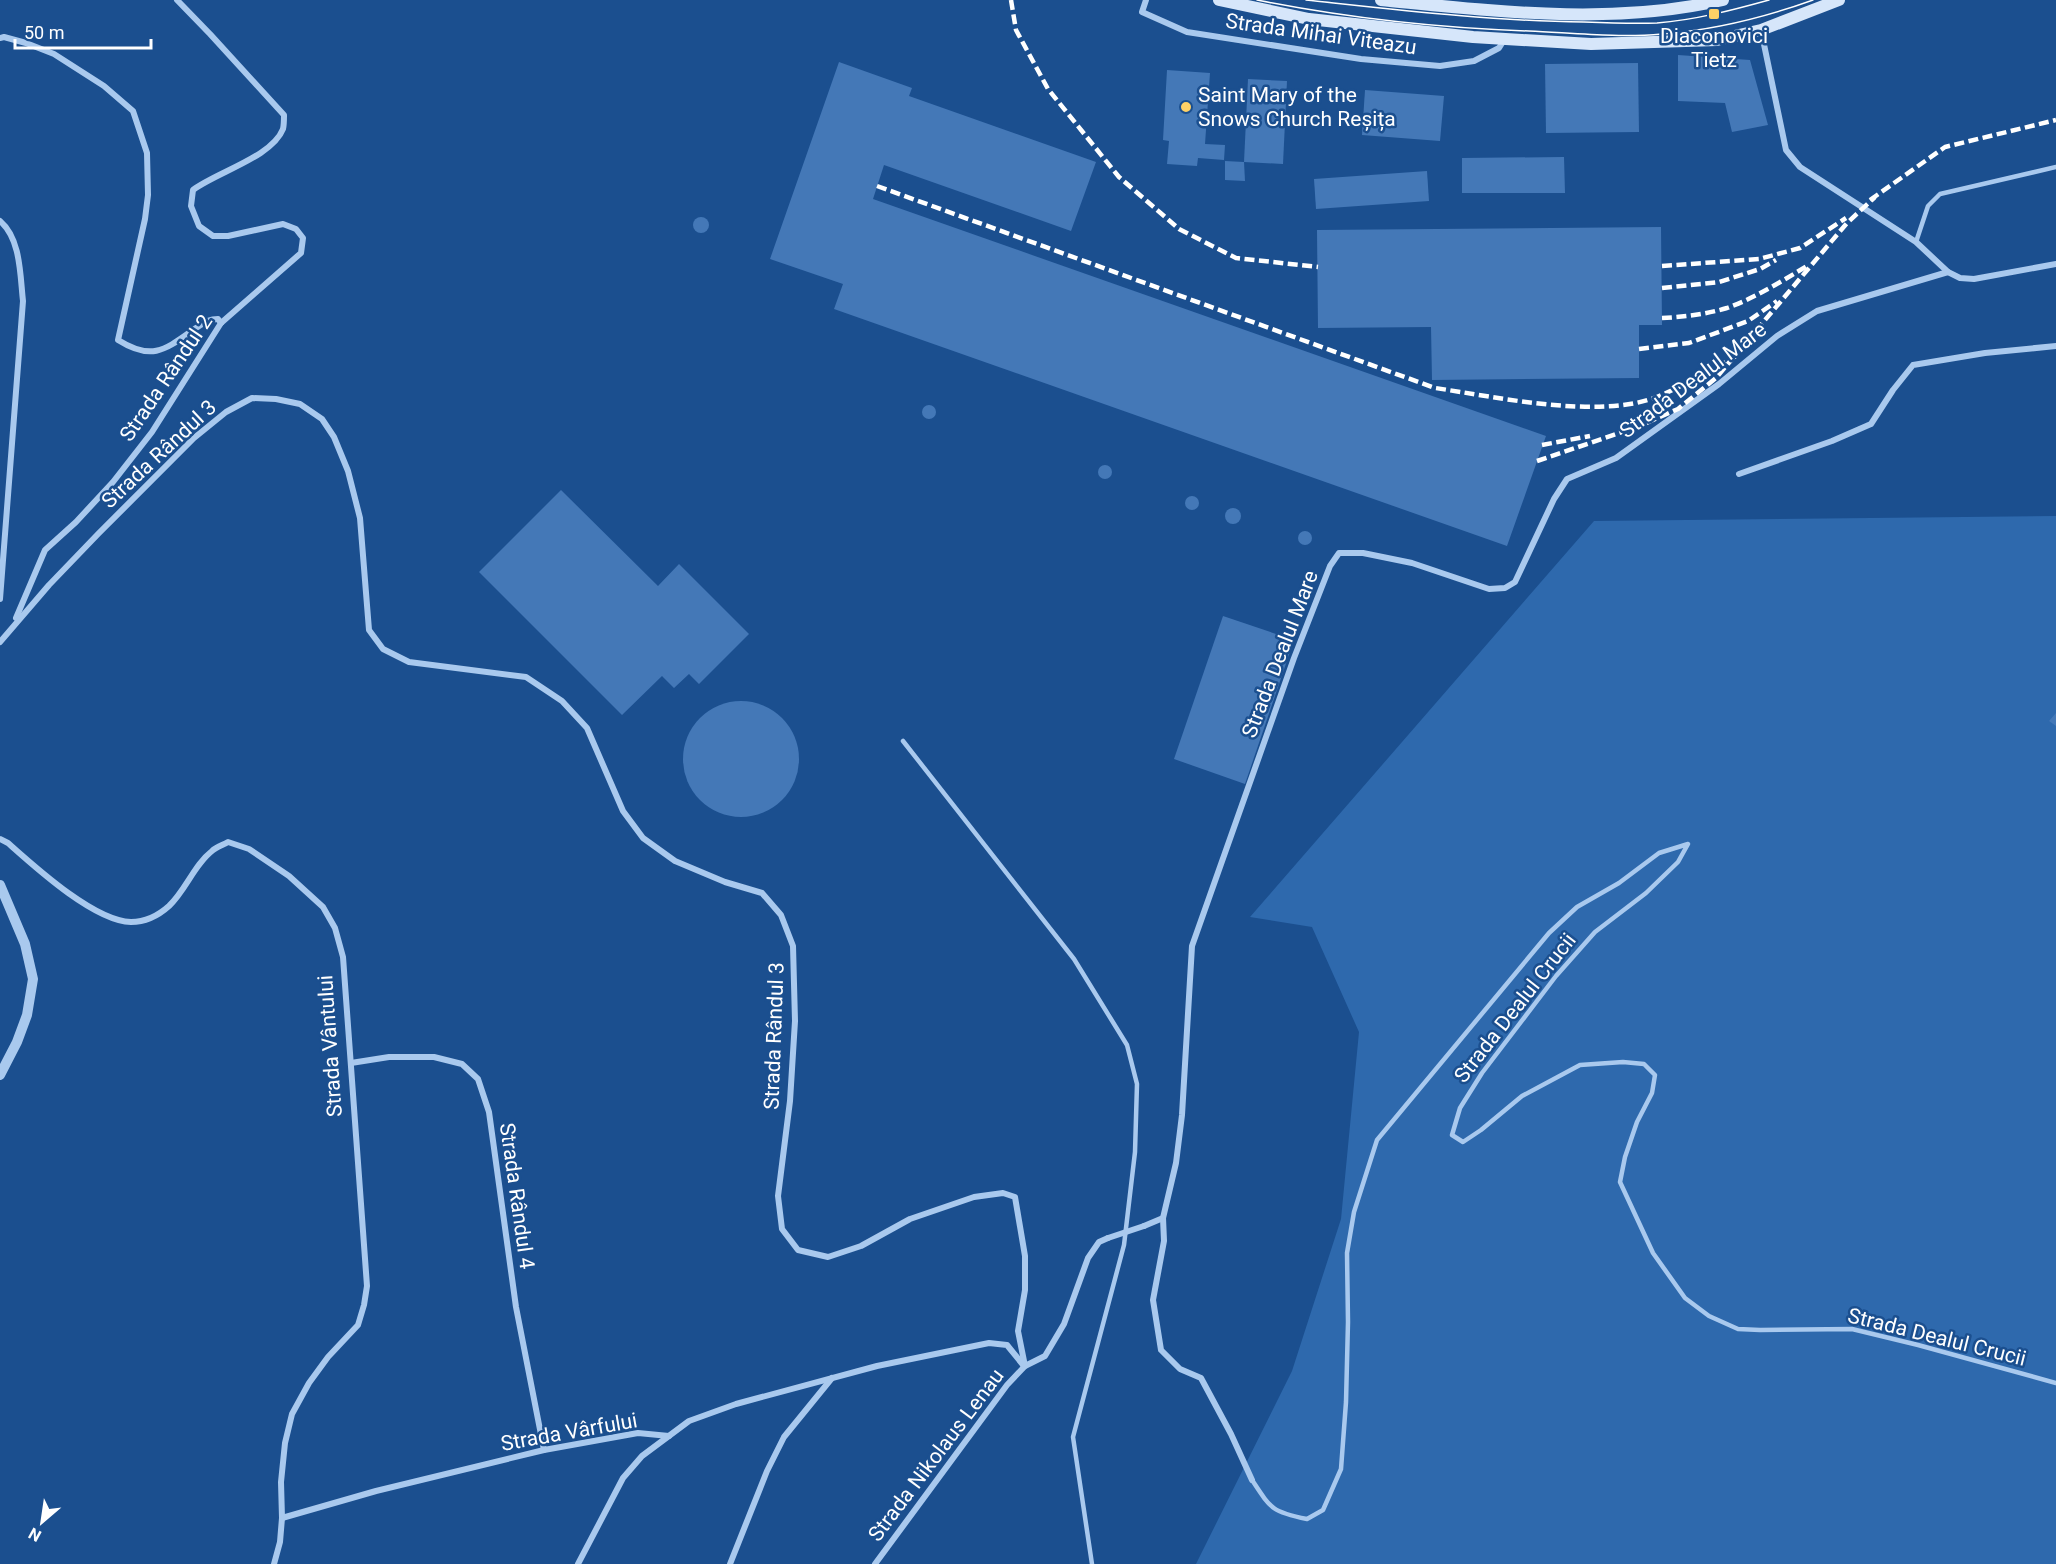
<svg xmlns="http://www.w3.org/2000/svg" width="2056" height="1564" viewBox="0 0 2056 1564" font-family="Roboto,sans-serif">
  <style>
    .green { fill: #2e69ad }
    .building { fill: #4478b7 }
    .lines { fill: none; stroke-linecap: round; stroke-linejoin: round }
    .service { stroke: #a9c9ee; stroke-width: 4.5 }
    .minor { stroke: #a9c9ee; stroke-width: 6 }
    .tertiary { stroke: #a9c9ee; stroke-width: 10 }
    .secondary { stroke: #d6e6fa; stroke-width: 12 }
    .tram { stroke: #fff; stroke-width: 1.5 }
    .rail { stroke: #fff; stroke-width: 4.5; stroke-dasharray: 10 4.5; stroke-linecap: butt }
    .minor-bridge { stroke: #a9c9ee; stroke-width: 6 }
    .poi-dot { fill: #ffd166; stroke: #1b4f8f; stroke-width: 2 }
    .labels { text-anchor: middle; dominant-baseline: central; stroke-width: 5; stroke-linejoin: round; paint-order: stroke }
    .street-label { font-size: 21px; fill: #fff; stroke: #1b4f8f }
    .poi-label { font-size: 21px; fill: #fff; stroke: #1b4f8f }
  </style>
  <rect width="100%" height="100%" fill="#1b4f8f"/>
  <path class="green" d="M2056 516V1564H1196L1292 1371 1341 1219 1359 1032 1312 927 1250 917 1594 521Z"/>
  <g class="building">
    <path d="M1678 55 1750 60 1768 125 1732 132 1725 103 1678 101Z"/>
    <path d="M839 62 912 88 909 96 1096 162 1071 231 884 165 873 199 1546 436 1507 546 834 309 843 284 770 259Z"/>
    <path d="M1638 63 1639 132 1546 133 1545 64Z"/>
    <path d="M1167 70 1210 73 1205 144 1225 145 1224 160 1198 158 1197 166 1167 164 1169 141 1163 140Z"/>
    <path d="M1248 79 1287 81 1283 164 1244 162Z"/>
    <path d="M1365 90 1444 96 1440 141 1362 135Z"/>
    <path d="M1564 157 1565 193H1462V158Z"/>
    <path d="M1225 161 1244 162 1245 181 1225 180Z"/>
    <path d="M1427 171 1429 201 1316 209 1314 179Z"/>
    <circle cx="701" cy="225" r="8"/>
    <path d="M1661 227 1662 325H1639V378L1432 380 1431 327 1318 328 1317 230Z"/>
    <circle cx="929" cy="412" r="7"/>
    <circle cx="1105" cy="472" r="7"/>
    <path d="M561 490 658 586 679 564 749 634 699 684 689 674 674 688 662 676 622 715 479 572Z"/>
    <circle cx="1192" cy="503" r="7"/>
    <circle cx="1233" cy="516" r="8"/>
    <circle cx="1305" cy="538" r="7"/>
    <path d="M1223 616 1294 640 1245 784 1174 759Z"/>
    <circle cx="741" cy="759" r="58"/>
    <path d="M2056 713V726L2049 721Z"/>
  </g>
  <g class="lines">
    <g class="service">
      <path d="M1916 242 1928 206 1940 194 2056 167"/>
      <path d="M903 741 1074 959 1127 1045 1137 1084 1135 1152 1124 1245 1073 1437 1092 1564"/>
      <path d="M1252 1480C1271 1509 1272 1512 1307 1519L1323 1510 1341 1469 1346 1402 1348 1322 1347 1253 1354 1212 1377 1140 1549 933 1577 907 1619 883 1659 853 1688 844 1678 862 1646 893 1595 932 1556 976 1482 1073 1460 1108 1452 1135 1463 1142 1481 1130 1522 1096 1580 1065 1623 1062 1644 1064 1655 1075 1652 1093 1637 1122 1625 1157 1620 1182 1653 1253 1685 1298 1709 1316 1738 1329 1760 1330 1852 1329 1918 1345 2056 1383"/>
    </g>
    <g class="minor">
      <path d="M1146 0 1142 12 1187 32 1361 59 1440 66 1474 61 1499 48 1504 40"/>
      <path d="M1761 30 1786 150 1800 167 1916 242 1948 272 1960 278 1974 279 2056 264"/>
      <path d="M0 38 4 37 26 43 54 54 104 86 133 111 147 153 148 195 145 219 118 340C153 362 166 349 196 328 204 323 208 319 218 319L221 323"/>
      <path d="M0 221C21 239 20 275 23 301L0 599"/>
      <path d="M1739 474 1832 441 1871 424 1893 390 1913 365 1985 353 2056 346"/>
      <path d="M16 618 45 550 76 522 113 482 152 432 221 323 301 253 303 238 296 229 283 224 228 236H213L199 226 191 206 193 190C217 172 272 157 283 129 284 125 284 119 284 115L210 34 177 0"/>
      <path d="M0 642 49 585 99 533 194 438 226 412 252 398 276 399 300 404 322 419 334 437 348 471 360 518 369 630 383 649 409 662 526 677 562 701 587 728 623 811 643 838 675 861 725 882 762 893 781 915 793 946 795 1021 790 1101 778 1196 782 1229 798 1250 828 1257 861 1246 910 1219 974 1197 1003 1193 1015 1197 1025 1256V1290L1018 1331 1025 1366"/>
      <path d="M0 839 8 843C35 867 94 921 131 922 145 922 159 915 169 906 186 890 194 865 212 851 216 847 223 845 228 842L249 849 289 876 323 907 335 928 343 957 367 1286 364 1305 358 1325 328 1357 309 1383 292 1414 285 1443 281 1482 282 1518 280 1542 274 1564"/>
      <path d="M351 1063 389 1057H434L462 1064 478 1079 489 1112 516 1307 544 1450"/>
      <path d="M1144 1226 1163 1218"/>
      <path d="M1252 1480 1231 1434 1201 1378 1180 1369 1161 1350 1153 1300 1164 1241 1163 1218 1176 1163 1182 1115 1192 946 1294 658 1330 566 1339 553H1363L1412 563 1489 589 1505 588 1515 582 1554 499 1567 479 1616 458 1719 384 1777 336 1817 311 1948 272"/>
      <path d="M282 1518 376 1491 544 1450 638 1433 669 1436"/>
      <path d="M578 1564 623 1478 642 1456 689 1421 736 1404 877 1366 989 1343 1007 1345 1024 1366"/>
      <path d="M730 1564 767 1471 784 1437 832 1378"/>
      <path d="M875 1564 1007 1385 1025 1366 1045 1356 1064 1324 1088 1258 1099 1242 1108 1238"/>
    </g>
    <path class="tertiary" d="M0 885 25 944 33 979 27 1015 17 1042 0 1075"/>
    <g class="secondary">
      <path d="M1219 0 1309 19 1473 37 1591 44 1717 40 1761 30 1839 0"/>
      <path d="M1381 0C1494 11 1611 26 1723 0"/>
    </g>
    <g class="tram">
      <path d="M1257 0C1347 18 1438 28 1529 31 1573 33 1618 38 1662 34 1714 30 1763 18 1813 0"/>
      <path d="M1306 0C1399 10 1491 21 1584 22 1608 23 1633 24 1657 23 1695 20 1733 10 1769 0"/>
    </g>
    <g class="rail">
      <path d="M1011 0 1016 30 1048 89 1119 177 1179 229 1236 258 1318 267"/>
      <path d="M877 186 1435 388C1497 397 1595 419 1654 398 1682 387 1709 371 1736 356"/>
      <path d="M1870 200 1945 147 2056 120"/>
      <path d="M1662 266 1759 259 1800 248 1846 218"/>
      <path d="M1662 288 1719 282 1760 269 1776 260"/>
      <path d="M1662 318C1683 317 1707 314 1727 308 1755 298 1782 281 1807 266"/>
      <path d="M1639 349 1689 343 1748 321 1777 301"/>
      <path d="M1542 445 1590 436"/>
      <path d="M1537 461 1637 427 1678 409 1716 378 1847 223 1875 197"/>
    </g>
    <path class="minor-bridge" d="M1108 1238 1144 1226"/>
  </g>
  <g class="poi-dot">
    <rect x="1708" y="8" width="12" height="12" rx="3"/>
    <circle cx="1186" cy="107" r="6"/>
  </g>
  <g class="labels">
    <g class="street-label">
      <text transform="translate(1321 34) rotate(8)">Strada Mihai Viteazu</text>
      <text transform="translate(166 378) rotate(-56)">Strada Rândul 2</text>
      <text transform="translate(1693 380) rotate(-37)">Strada Dealul Mare</text>
      <text transform="translate(159 454) rotate(-43)">Strada Rândul 3</text>
      <text transform="translate(1280 654) rotate(-69)">Strada Dealul Mare</text>
      <text transform="translate(1515 1008) rotate(-52)">Strada Dealul Crucii</text>
      <text transform="translate(774 1036) rotate(-88)">Strada Rândul 3</text>
      <text transform="translate(330 1046) rotate(-94)">Strada Vântului</text>
      <text transform="translate(517 1196) rotate(82)">Strada Rândul 4</text>
      <text transform="translate(1937 1337) rotate(14)">Strada Dealul Crucii</text>
      <text transform="translate(569 1432) rotate(-10)">Strada Vârfului</text>
      <text transform="translate(936 1455) rotate(-53)">Strada Nikolaus Lenau</text>
    </g>
    <g class="poi-label">
      <text x="1714" y="36">Diaconovici<tspan x="1714" dy="24">Tietz</tspan></text>
      <text x="1198" y="95" text-anchor="start">Saint Mary of the<tspan x="1198" dy="24">Snows Church Reșița</tspan></text>
    </g>
  </g>
  <g transform="translate(42 1522) rotate(209)" stroke="#1b4f8f" stroke-width="4.5" paint-order="stroke">
  <path d="M0-4.5L10 22L0 15L-10 22Z" fill="#ffffff"/>
  <text y="-9" font-size="16" font-weight="bold" text-anchor="middle" fill="#ffffff">N</text>
  </g>
  <path d="M15 39v9h136v-9" fill="none" stroke="#ffffff" stroke-width="3"/>
  <text x="24" y="39" font-size="18" fill="#ffffff" stroke="#1b4f8f" stroke-width="4.5" paint-order="stroke">50 m</text>
</svg>
